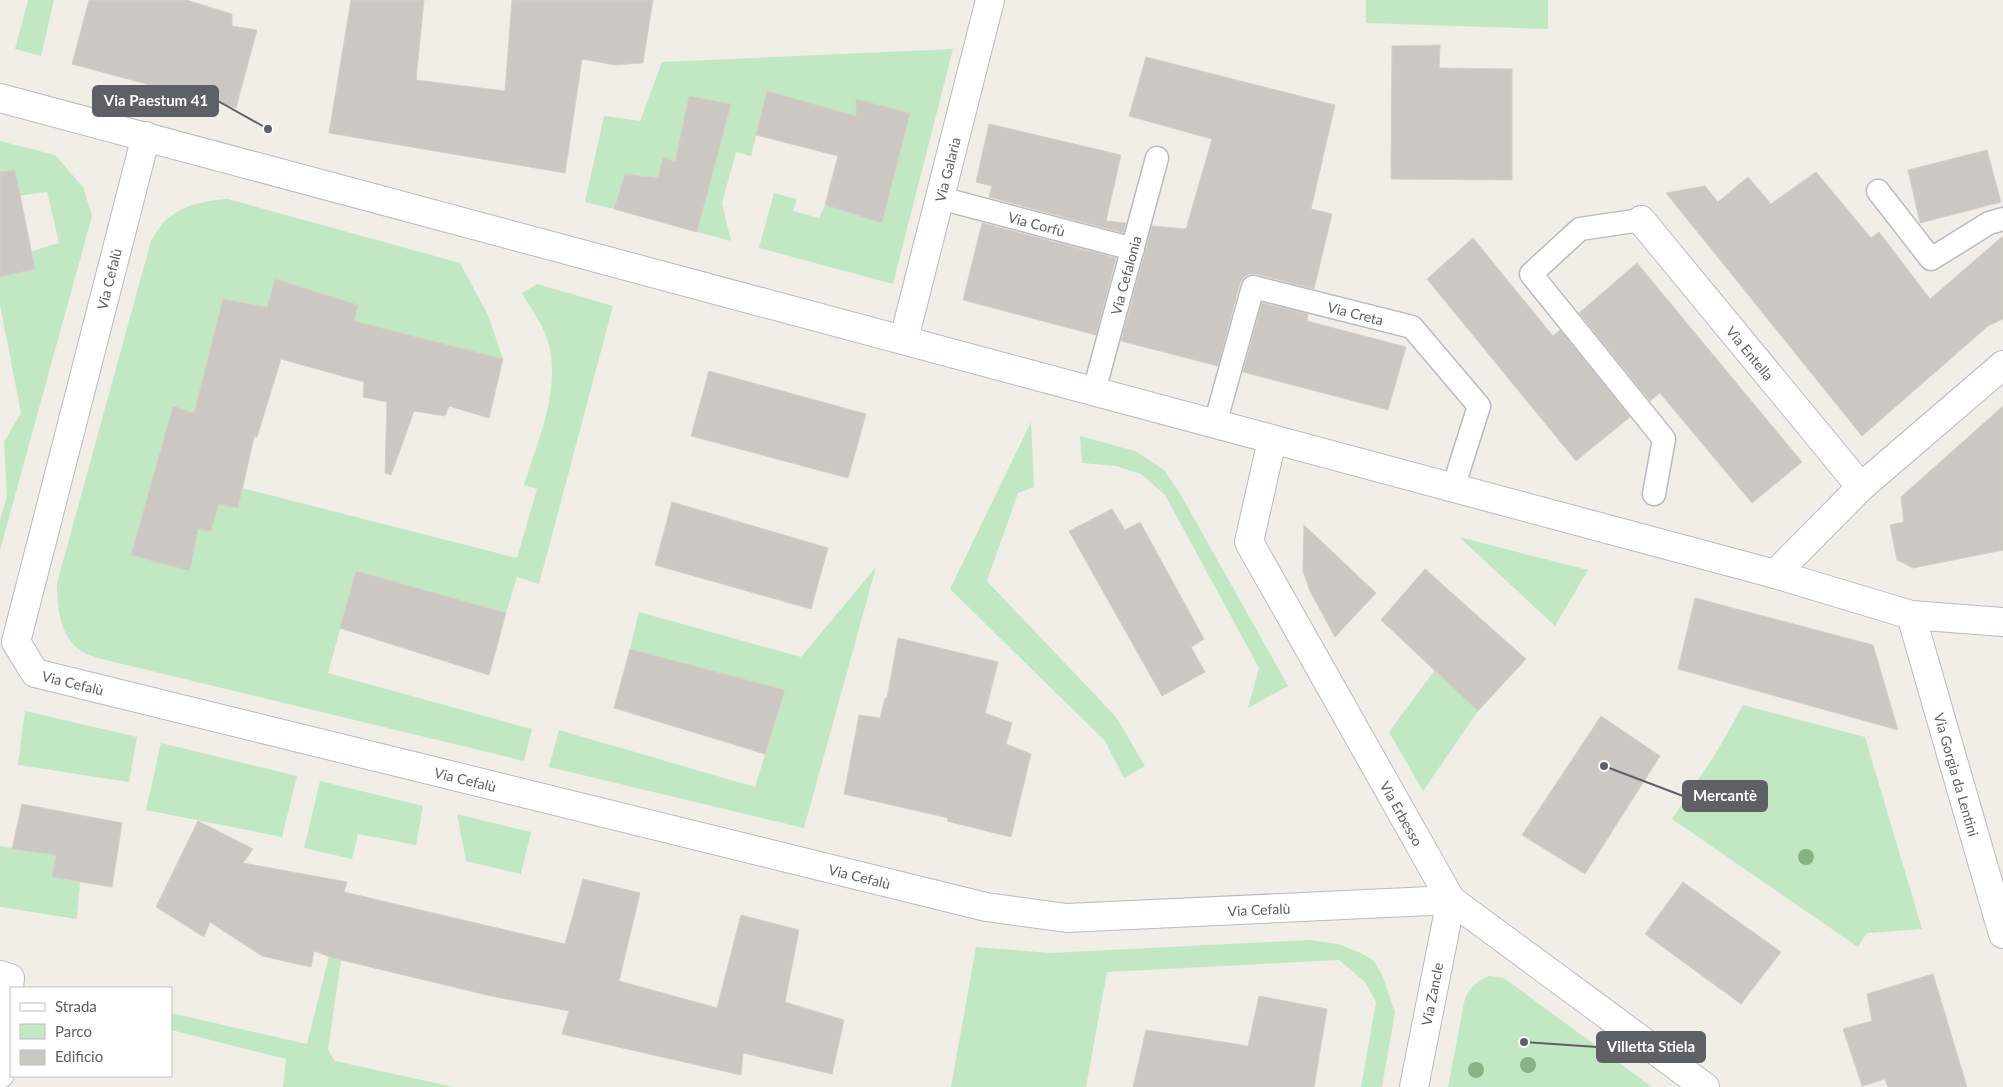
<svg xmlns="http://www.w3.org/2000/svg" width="2003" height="1087" viewBox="0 0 2003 1087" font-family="Lato,sans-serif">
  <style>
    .green { fill: #c2e8c3 }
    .building { fill: #cbc8c3; stroke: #d5d0c4 }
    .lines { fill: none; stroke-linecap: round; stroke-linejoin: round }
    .service-casing { stroke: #b8bbc0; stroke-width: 25 }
    .minor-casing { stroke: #b8bbc0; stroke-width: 30 }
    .tertiary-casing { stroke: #b8bbc0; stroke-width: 30 }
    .service { stroke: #fff; stroke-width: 22 }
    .minor { stroke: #fff; stroke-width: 28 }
    .tertiary { stroke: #fff; stroke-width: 28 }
    .tree { fill: #87b386 }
    .labels { text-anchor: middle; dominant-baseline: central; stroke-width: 5; stroke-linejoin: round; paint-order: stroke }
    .street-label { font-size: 14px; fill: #5d6166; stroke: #fff }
    .leader { fill: none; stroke: #5d6166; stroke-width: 2 }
    .callout-dot { fill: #5d6166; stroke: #fff; stroke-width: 2 }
    .callout { fill: #5d6166; stroke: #5d6166; stroke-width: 2 }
    .callout-label { font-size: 15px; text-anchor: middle; font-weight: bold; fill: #fff }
  </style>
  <rect width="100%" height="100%" fill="#f0eee6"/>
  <g class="green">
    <path d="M28 0H54L41 56 15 49Z"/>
    <path d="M1366 0H1548V29L1366 23Z"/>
    <path d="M953 49 893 284 759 248 774 193 797 199 793 211 819 218 825 205 882 223 910 113 857 99 856 116 767 92 751 156 736 152 722 203 731 241 697 232 730 104 689 96 675 162 663 157 658 178 625 174 614 209 585 202 604 116 640 121 662 62Z"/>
    <path d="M0 141 55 155 83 187 92 216 0 550V520L7 496 4 442 21 413 0 305V277L35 269 32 251 59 243 47 192 0 198Z"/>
    <path d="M228 199 460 263 488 315 503 359 354 321 358 305 275 279 267 307 223 299 194 413 173 406 131 555 198 529 211 531 219 504 242 488 517 558 537 489 524 485C538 440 560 392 549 345 545 327 531 309 522 293L537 284 613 306 539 584 517 577 506 613 356 571 328 673 532 729 524 761 110 661C102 659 94 657 87 654 60 642 57 609 57 583L151 241C155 234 160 226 165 221 182 205 206 200 228 199Z"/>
    <path d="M1031 422 1034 487 1018 493 987 581 1116 717 1145 766 1124 778 1105 741 950 589Z"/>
    <path d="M1080 436 1135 451 1164 470 1181 495 1288 686 1248 708 1259 668 1165 495 1141 474 1116 466 1082 463Z"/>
    <path d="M1459 537 1588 570 1555 626Z"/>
    <path d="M876 567 804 828 549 767 559 730 755 787 785 690 630 649 639 612 801 657Z"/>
    <path d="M1435 670 1478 711 1423 791 1389 732Z"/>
    <path d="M1743 705 1865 737 1922 929 1867 933 1858 947 1672 819 1719 748Z"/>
    <path d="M25 711 137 737 129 782 18 765Z"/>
    <path d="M161 743 297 776 282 837 146 810Z"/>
    <path d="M320 781 423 806 416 845 358 834 352 859 304 848Z"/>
    <path d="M457 814 531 832 521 874 466 861Z"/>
    <path d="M0 846 56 855 52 877 80 882 77 919 0 907Z"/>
    <path d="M1309 940 1338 944 1361 953 1374 961 1382 975 1395 1012 1382 1087H1361L1376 1002 1365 982 1339 960 1107 972 1086 1087H951L976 947 1051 953Z"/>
    <path d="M329 956 341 960 328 1050 335 1061 454 1087H283L286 1059 171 1030V1013L307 1044Z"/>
    <path d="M1489 976 1504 978 1652 1087H1448L1465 998C1471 986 1477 981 1489 976Z"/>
  </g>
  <g class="building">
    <path d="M89 0H186L232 14V26L257 30 236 108 72 64Z"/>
    <path d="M351 0H424L416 80 505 91 512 0H653L643 63 615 65 582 59 565 173 329 133Z"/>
    <path d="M1440 45 1439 68 1512 69V180L1391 179 1392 46Z"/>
    <path d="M1146 57 1335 105 1311 209 1332 214 1314 289 1256 274H1250L1244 277 1240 283 1218 366 1121 341 1152 226 1186 229 1212 139 1129 116Z"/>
    <path d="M767 91 856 116V99L910 113 882 223 825 205 838 156 756 135Z"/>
    <path d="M689 96 731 104 697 232 614 209 625 174 658 178 663 157 675 162Z"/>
    <path d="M989 124 1121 155 1106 221 1126 223 1123 233 989 197 992 186 976 182Z"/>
    <path d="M1987 150 2001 202 1920 223 1908 170Z"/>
    <path d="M15 170 35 269 0 277V172Z"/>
    <path d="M1816 172 1871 238 1879 232 1930 299 2003 236V319L1988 326 1862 436 1666 193 1705 186 1718 202 1748 177 1771 204Z"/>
    <path d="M982 223 1116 258 1096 335 963 300Z"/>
    <path d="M1473 238 1553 336 1560 330 1630 417 1576 461 1427 279Z"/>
    <path d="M1637 263 1802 462 1752 503 1660 393 1650 401 1579 313Z"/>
    <path d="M275 279 358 305 354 321 503 359 489 418 449 406 445 416 414 411 391 475 385 473 387 402 363 397 364 382 281 359 257 437H254L238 508 219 504 211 531 198 529 190 571 131 555 173 406 194 413 223 299 267 307Z"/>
    <path d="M1262 303 1308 314 1307 321 1406 347 1388 410 1243 372Z"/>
    <path d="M709 371 866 414 848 478 691 436Z"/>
    <path d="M2003 406V550L1913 568 1897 560 1890 525 1904 522 1901 497Z"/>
    <path d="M672 502 828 548 811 609 655 565Z"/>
    <path d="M1112 509 1125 530 1140 522 1204 639 1191 647 1205 672 1162 696 1069 531Z"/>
    <path d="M1304 525 1376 593 1335 637 1310 591 1303 571Z"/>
    <path d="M1425 569 1526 659 1478 711 1381 620Z"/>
    <path d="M356 571 506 613 489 675 340 628Z"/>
    <path d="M1695 598 1873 645 1898 730 1678 669Z"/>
    <path d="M898 638 998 662 985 713 1012 723 1006 744 1031 754 1011 837 947 821 948 818 844 794 859 715 880 718 885 698H887Z"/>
    <path d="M630 649 785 690 765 754 614 708Z"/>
    <path d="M1601 716 1660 756 1585 874 1522 835Z"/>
    <path d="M22 804 122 823 112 887 52 877 56 855 12 849Z"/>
    <path d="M198 821 253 849 243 863 347 882 344 892 565 944 583 879 640 893 619 981 717 1008 741 915 799 930 785 1002 844 1020 832 1074 743 1053 741 1075 562 1034 569 1011 491 996 333 958 314 951 311 967 262 956 210 922 204 937 156 907Z"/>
    <path d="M1683 882 1781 952 1741 1004 1645 934Z"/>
    <path d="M1933 974 1967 1087H1888L1885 1079 1862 1086 1843 1029 1872 1021 1867 994Z"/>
    <path d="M1259 996 1327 1009 1314 1087H1133L1146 1030 1248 1046Z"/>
  </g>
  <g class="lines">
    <defs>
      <g id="service">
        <path d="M1878 191 1931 259 1989 223 2003 219"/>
        <path id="s1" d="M940 198 1133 249"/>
        <path d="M1641 220 1580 229 1531 274 1664 439 1654 494"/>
        <path id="s2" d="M1094 391 1157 158"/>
        <path id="s3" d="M1215 424 1253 287 1412 327 1479 406 1453 488"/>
      </g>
      <g id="minor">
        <path id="s4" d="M146 136 16 642 35 673 986 907 1067 918 1451 900 1414 1087"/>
        <path id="s5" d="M1641 220 1861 487"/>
        <path id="s6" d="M904 339 990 0"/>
        <path id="s7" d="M1272 440 1249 542 1451 900 1705 1087"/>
        <path d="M1775 574 1861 487 2003 365"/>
        <path id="s8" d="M1911 615 2003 934"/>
        <path d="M0 975 10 978 0 1074"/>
      </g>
      <path id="tertiary" d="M0 98 1775 574 1911 615 2003 622"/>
    </defs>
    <use href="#service" class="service-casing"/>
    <use href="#minor" class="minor-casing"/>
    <use href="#tertiary" class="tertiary-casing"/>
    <use href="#service" class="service"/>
    <use href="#minor" class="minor"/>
    <use href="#tertiary" class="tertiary"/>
  </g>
  <g class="tree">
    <circle cx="1806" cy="857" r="8"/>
    <circle cx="1528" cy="1065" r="8"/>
    <circle cx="1476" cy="1070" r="8"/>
  </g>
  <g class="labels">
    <g class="street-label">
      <text stroke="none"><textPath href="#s6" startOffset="175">Via Galaria</textPath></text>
      <text stroke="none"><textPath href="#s1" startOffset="100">Via Corfù</textPath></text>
      <text stroke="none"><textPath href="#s2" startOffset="120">Via Cefalonia</textPath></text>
      <text transform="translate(109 279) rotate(-76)">Via Cefalù</text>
      <text stroke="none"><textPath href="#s3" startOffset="248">Via Creta</textPath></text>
      <text stroke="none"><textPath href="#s5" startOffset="172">Via Entella</textPath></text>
      <text stroke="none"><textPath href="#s4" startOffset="598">Via Cefalù</textPath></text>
      <text stroke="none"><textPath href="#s8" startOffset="166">Via Gorgia da Lentini</textPath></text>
      <text stroke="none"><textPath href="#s4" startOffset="1002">Via Cefalù</textPath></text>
      <text stroke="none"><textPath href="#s7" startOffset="416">Via Erbesso</textPath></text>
      <text stroke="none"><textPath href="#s4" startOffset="1408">Via Cefalù</textPath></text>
      <text stroke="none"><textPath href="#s4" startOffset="1812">Via Cefalù</textPath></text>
      <text transform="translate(1432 994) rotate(-79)">Via Zancle</text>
    </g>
  </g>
  <path class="leader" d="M268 129L218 101M1604 766L1683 796M1524 1042L1597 1047"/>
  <g class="callout-dot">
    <circle cx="268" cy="129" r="5"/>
    <circle cx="1604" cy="766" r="5"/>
    <circle cx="1524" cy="1042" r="5"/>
  </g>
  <g class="callout">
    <rect x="93" y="86" width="125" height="30" rx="5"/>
    <rect x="1683" y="781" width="84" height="30" rx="5"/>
    <rect x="1597" y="1032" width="108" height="30" rx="5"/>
  </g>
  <g class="callout-label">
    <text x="156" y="106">Via Paestum 41</text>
    <text x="1725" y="801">Mercantè</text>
    <text x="1651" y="1052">Villetta Stiela</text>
  </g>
  <rect x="10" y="987" width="162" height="90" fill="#ffffff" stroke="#bec0c2"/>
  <rect x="20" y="1003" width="25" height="8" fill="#ffffff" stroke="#bec0c2"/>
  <text x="55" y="1012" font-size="15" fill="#5d6166">Strada</text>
  <rect x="20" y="1024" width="25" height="15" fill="#c2e8c3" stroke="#bec0c2"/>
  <text x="55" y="1037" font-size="15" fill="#5d6166">Parco</text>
  <rect x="20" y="1050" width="25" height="15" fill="#cbc8c3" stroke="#bec0c2"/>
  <text x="55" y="1062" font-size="15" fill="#5d6166">Edificio</text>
</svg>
